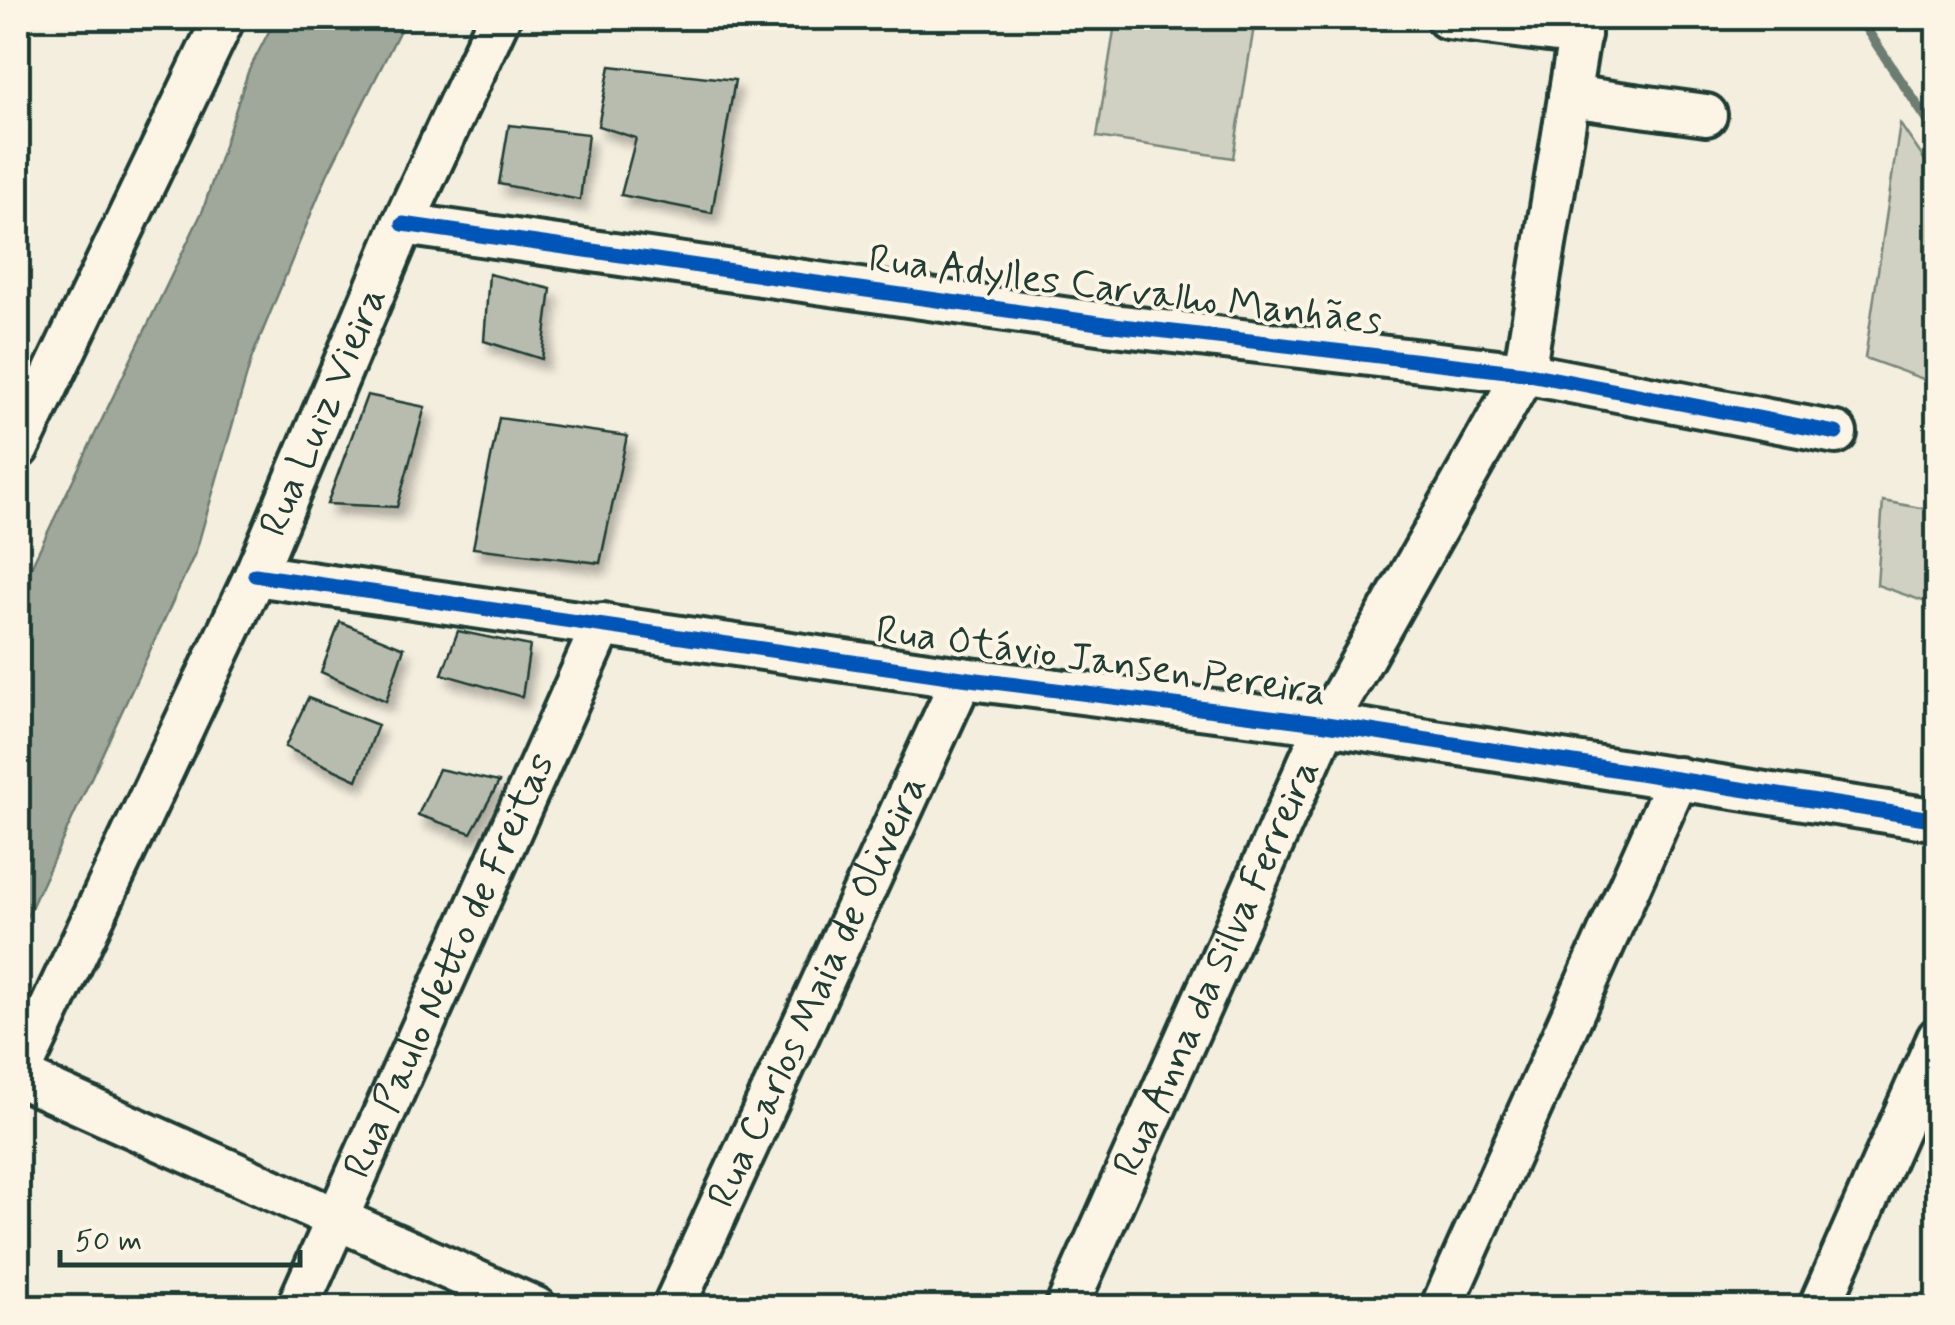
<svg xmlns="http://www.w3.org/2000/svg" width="1955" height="1325" viewBox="0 0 1955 1325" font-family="Mynerve,sans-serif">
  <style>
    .green { fill: #d0d1c2; stroke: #78877b; stroke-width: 2.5 }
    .water { fill: #a0a89b; stroke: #6c7d72; stroke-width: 2.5 }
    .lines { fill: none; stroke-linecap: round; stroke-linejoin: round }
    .stream { stroke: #6c7d72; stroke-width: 10 }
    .building { fill: #b8bcae; stroke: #1f3d34; stroke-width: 2.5; filter: url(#shadow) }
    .minor-casing { stroke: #1f3d34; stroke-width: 48 }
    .minor { stroke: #fcf5e5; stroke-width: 40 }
    .cycleway-casing { stroke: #fcf5e5; stroke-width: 21 }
    .cycleway { stroke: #0057b8; stroke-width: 15 }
    .labels { text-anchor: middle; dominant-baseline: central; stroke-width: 8; stroke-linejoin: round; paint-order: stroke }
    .street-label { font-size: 40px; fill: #1f3d34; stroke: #fcf5e5 }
  </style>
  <defs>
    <filter id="shadow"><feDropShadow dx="6" dy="10" stdDeviation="5" flood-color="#0004"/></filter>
  </defs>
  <rect width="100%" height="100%" fill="#f3eede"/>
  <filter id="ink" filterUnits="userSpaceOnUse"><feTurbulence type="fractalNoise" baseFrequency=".01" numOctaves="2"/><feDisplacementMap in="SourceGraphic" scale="20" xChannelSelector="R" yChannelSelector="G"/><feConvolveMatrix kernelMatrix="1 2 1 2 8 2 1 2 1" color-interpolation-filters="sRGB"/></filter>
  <g filter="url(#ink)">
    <g class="green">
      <path d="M1116 18 1255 20 1233 158 1097 137Z"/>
      <path d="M1900 124 1937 178V384L1865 358Z"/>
      <path d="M1883 501 1937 511V606L1877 585Z"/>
    </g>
    <path class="water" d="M276 18H406L327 175 252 357 196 551 18 936V594L203 210 248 72Z"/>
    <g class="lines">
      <path class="stream" d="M1859 18 1938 136"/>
    </g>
    <g class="building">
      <path d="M610 66 735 80 712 213 621 195 636 138 598 126Z"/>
      <path d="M509 125 588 134 580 200 499 184Z"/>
      <path d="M489 274 551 289 542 359 484 341Z"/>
      <path d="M367 395 425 407 397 507 327 504Z"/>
      <path d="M499 418 627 436 600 563 473 548Z"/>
      <path d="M340 622 404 648 386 701 321 672Z"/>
      <path d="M458 631 530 646 522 697 442 674Z"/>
      <path d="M308 698 378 725 357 780 285 747Z"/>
      <path d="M439 769 499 782 471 833 418 815Z"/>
    </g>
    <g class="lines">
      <defs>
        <g id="minor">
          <path d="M1447 18 1580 35"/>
          <path d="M1569 96 1706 115"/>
          <path d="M403 224 1105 324 1524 373 1836 433"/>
          <path d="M18 448 224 18"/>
          <path d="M255 575 962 678 1326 724 1938 820"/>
          <path d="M18 1076 536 1308"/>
          <path id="s1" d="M18 1077 255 575 403 224 499 18"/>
          <path id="s2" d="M297 1308 603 624"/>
          <path id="s3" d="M673 1308 962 678"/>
          <path id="s4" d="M1066 1308 1326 724 1524 373 1582 18"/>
          <path d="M1441 1308 1678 778"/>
          <path d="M1819 1308 1938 1038"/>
        </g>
      </defs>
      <use href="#minor" class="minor-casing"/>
      <use href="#minor" class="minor"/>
      <defs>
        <g id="cycleway">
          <path d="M403 224 1105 324 1524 373 1836 433"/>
          <path d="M255 575 962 678 1326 724 1938 820"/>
        </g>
      </defs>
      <use href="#cycleway" class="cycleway-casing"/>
      <use href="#cycleway" class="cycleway"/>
    </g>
  </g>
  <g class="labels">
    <g class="street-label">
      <text transform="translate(1125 291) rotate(7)">Rua Adylles Carvalho Manhães</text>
      <text stroke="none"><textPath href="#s1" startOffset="732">Rua Luiz Vieira</textPath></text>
      <text transform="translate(1101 662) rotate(8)">Rua Otávio Jansen Pereira</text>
      <text stroke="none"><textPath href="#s2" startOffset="375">Rua Paulo Netto de Freitas</textPath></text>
      <text stroke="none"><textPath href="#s4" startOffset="372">Rua Anna da Silva Ferreira</textPath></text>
      <text stroke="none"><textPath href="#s3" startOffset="348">Rua Carlos Maia de Oliveira</textPath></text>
    </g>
  </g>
  <rect width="1955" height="1325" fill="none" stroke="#fcf5e5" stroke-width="60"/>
  <rect x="30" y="30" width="1895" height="1265" fill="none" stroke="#1f3d34" stroke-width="4" filter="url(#ink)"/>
  <path d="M60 1250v15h240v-15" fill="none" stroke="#1f3d34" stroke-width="5"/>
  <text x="75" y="1250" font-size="30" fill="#1f3d34" stroke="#fcf5e5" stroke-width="8" paint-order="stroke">50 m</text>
</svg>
